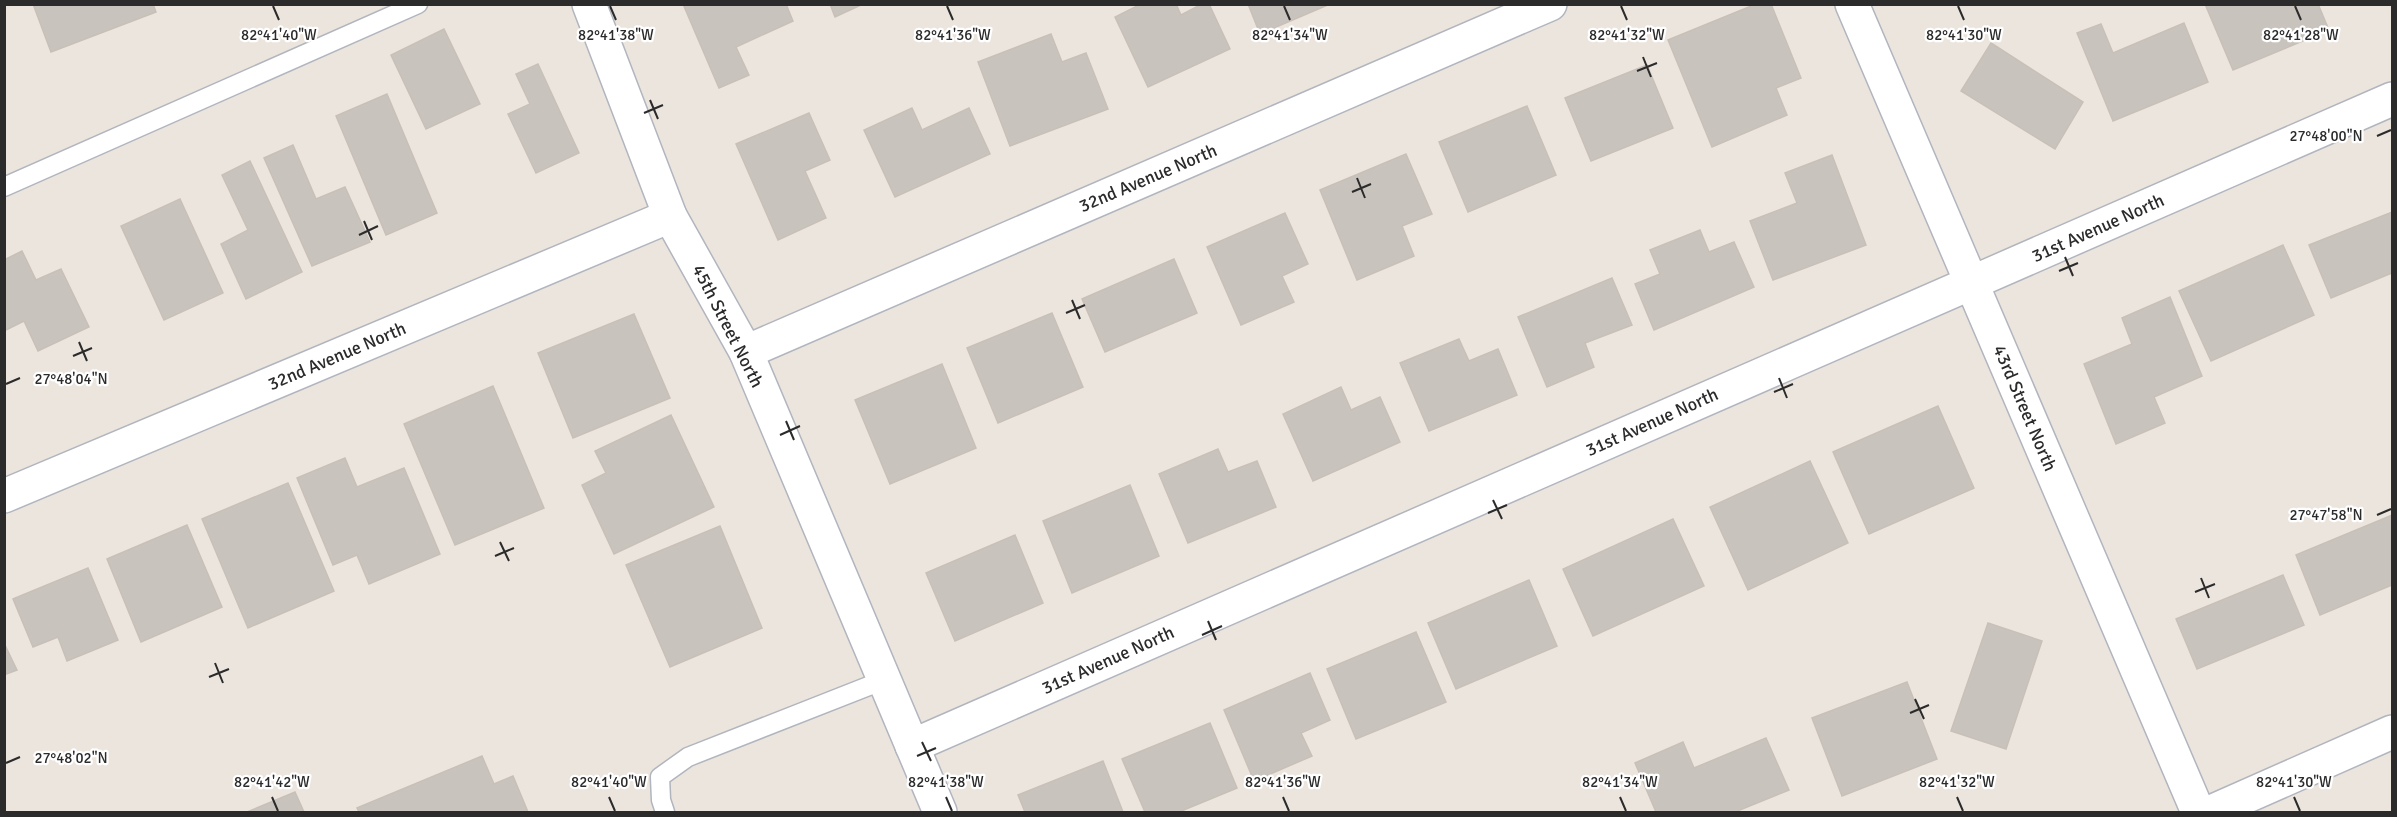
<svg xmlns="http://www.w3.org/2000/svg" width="2397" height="817" viewBox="0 0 2397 817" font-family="Signika,sans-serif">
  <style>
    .building { fill: #c8c3bc; stroke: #c8c0b8; stroke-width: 1.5 }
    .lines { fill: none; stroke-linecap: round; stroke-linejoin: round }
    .lane-casing { stroke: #b1b5be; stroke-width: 21 }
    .street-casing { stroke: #b1b5be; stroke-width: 36 }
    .secondary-casing { stroke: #b1b5be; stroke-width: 36 }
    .lane { stroke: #fff; stroke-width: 18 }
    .street { stroke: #fff; stroke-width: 33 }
    .secondary { stroke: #fff; stroke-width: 33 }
    .ticks { fill: none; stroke: #2b2b2b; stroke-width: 2 }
    .labels { text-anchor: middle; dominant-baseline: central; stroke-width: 4.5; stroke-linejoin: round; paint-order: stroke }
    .street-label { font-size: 18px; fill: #2b2b2b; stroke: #fff }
    .ticks-label { font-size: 15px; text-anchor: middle; fill: #2b2b2b; stroke: #fff; stroke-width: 4.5; stroke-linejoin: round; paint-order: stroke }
  </style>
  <rect width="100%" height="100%" fill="#ece5de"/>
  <g class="building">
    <path d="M33 4H153L156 12 51 52Z"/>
    <path d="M683 4H786L793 21 736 47 749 75 719 88Z"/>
    <path d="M830 4H863L835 17Z"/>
    <path d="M1141 4H1176L1181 15 1202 4H1209L1230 49 1148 87 1115 17Z"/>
    <path d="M1248 4H1330L1260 34Z"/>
    <path d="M1756 4H1771L1801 78 1776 88 1787 115 1712 147 1668 40Z"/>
    <path d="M2205 4H2318L2329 30 2233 70Z"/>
    <path d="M2184 23 2208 82 2113 121 2077 33 2101 24 2113 53Z"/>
    <path d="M444 29 480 104 426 129 391 55Z"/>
    <path d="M1051 34 1062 62 1086 53 1108 109 1010 146 978 62Z"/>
    <path d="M1991 43 2083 102 2055 149 1961 91Z"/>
    <path d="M538 64 579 153 536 173 508 114 530 104 516 74Z"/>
    <path d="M1647 65 1673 128 1591 161 1565 98Z"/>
    <path d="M387 94 437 213 386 235 336 116Z"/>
    <path d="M1527 106 1556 175 1468 212 1439 142Z"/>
    <path d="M912 108 922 130 969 108 990 154 895 197 864 130Z"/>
    <path d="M809 113 830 160 805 171 826 218 778 240 736 144Z"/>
    <path d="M293 145 316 199 345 187 370 242 312 266 264 158Z"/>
    <path d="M1406 154 1432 214 1402 226 1414 256 1357 280 1320 190Z"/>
    <path d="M1832 155 1866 245 1773 280 1750 221 1797 203 1785 173Z"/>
    <path d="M250 161 302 272 246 299 221 244 248 230 222 175Z"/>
    <path d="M180 199 223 293 164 320 121 226Z"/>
    <path d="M2392 212V273L2331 298 2309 245Z"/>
    <path d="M1285 213 1308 264 1282 276 1294 302 1241 325 1207 247Z"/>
    <path d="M1700 230 1709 252 1734 242 1754 287 1654 330 1635 284 1660 274 1650 250Z"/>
    <path d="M2283 245 2314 315 2211 361 2179 291Z"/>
    <path d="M22 251 36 280 61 269 89 327 38 351 24 321 4 331V260Z"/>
    <path d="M1174 259 1197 313 1105 352 1082 299Z"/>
    <path d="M1612 278 1632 325 1585 343 1594 367 1547 387 1518 317Z"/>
    <path d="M2170 297 2202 376 2154 397 2165 423 2116 444 2084 364 2132 344 2122 318Z"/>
    <path d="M1052 313 1083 387 998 423 967 348Z"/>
    <path d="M634 314 670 398 573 438 538 353Z"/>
    <path d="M1459 339 1469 361 1498 349 1517 395 1429 431 1400 363Z"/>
    <path d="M942 364 976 448 890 484 855 400Z"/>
    <path d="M493 386 544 508 455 545 404 424Z"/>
    <path d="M1341 387 1351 410 1380 397 1400 442 1313 481 1283 414Z"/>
    <path d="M1938 406 1974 488 1869 534 1833 452Z"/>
    <path d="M671 415 714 507 614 554 582 485 606 473 595 451Z"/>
    <path d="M1218 449 1228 472 1257 461 1276 507 1188 543 1159 474Z"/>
    <path d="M345 458 357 487 404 468 440 554 369 584 357 555 333 565 297 478Z"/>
    <path d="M1810 461 1848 543 1748 590 1710 507Z"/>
    <path d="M288 483 334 591 248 628 202 519Z"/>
    <path d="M1130 485 1159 556 1072 593 1043 521Z"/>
    <path d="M2392 515V585L2320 615 2296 555Z"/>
    <path d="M1673 519 1704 586 1593 636 1563 569Z"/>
    <path d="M187 525 222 607 141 642 107 559Z"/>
    <path d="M720 526 762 628 670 667 626 565Z"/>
    <path d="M1015 535 1043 603 955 641 926 573Z"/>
    <path d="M88 568 118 640 67 661 58 637 33 647 13 599Z"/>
    <path d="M2283 575 2304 625 2197 669 2176 619Z"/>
    <path d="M1529 580 1557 646 1456 689 1428 623Z"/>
    <path d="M1988 623 2042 641 2006 749 1951 731Z"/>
    <path d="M1416 632 1446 702 1356 739 1327 669Z"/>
    <path d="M4 643 17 670 4 675Z"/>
    <path d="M1310 673 1330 720 1301 733 1312 756 1254 781 1224 710Z"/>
    <path d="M1907 682 1937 759 1842 796 1812 718Z"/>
    <path d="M1210 723 1237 788 1179 812H1145L1122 759Z"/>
    <path d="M1766 738 1789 790 1735 812H1656L1635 763 1683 742 1694 768Z"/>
    <path d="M482 756 494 784 513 776 528 812H359L357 808Z"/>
    <path d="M1103 761 1123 812H1025L1018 795Z"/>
    <path d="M295 792 304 812H247Z"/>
  </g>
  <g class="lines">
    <defs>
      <g id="lane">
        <path d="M4 187 418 4"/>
        <path d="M665 812 661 800 660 777 688 757 884 680"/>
      </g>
      <g id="street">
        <path d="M589 4 670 216 746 352 940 812"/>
        <path d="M1852 4 2198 812"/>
        <path d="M746 352 1550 4"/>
        <path d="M4 496 670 216"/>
        <path d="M912 746 2392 99"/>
      </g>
      <path id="secondary" d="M2211 812 2392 732"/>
    </defs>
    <use href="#lane" class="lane-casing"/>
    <use href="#street" class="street-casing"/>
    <use href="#secondary" class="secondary-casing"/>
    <use href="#lane" class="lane"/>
    <use href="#street" class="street"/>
    <use href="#secondary" class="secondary"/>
  </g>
  <path class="ticks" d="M273 6 279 20M610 6 616 20M947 6 953 20M1284 6 1290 20M1621 6 1627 20M1958 6 1964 20M2295 6 2301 20M1643 57 1651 77M1637 71 1657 63M650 100 658 119M644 113 663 105M2377 136 2391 130M1357 178 1365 198M1352 192 1371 184M364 221 372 240M359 235 378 226M2065 257 2073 276M2059 271 2078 263M1072 300 1080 319M1066 313 1085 305M79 342 87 361M73 356 92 348M1779 378 1787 398M6 384 20 378M1774 392 1793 384M786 421 794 440M780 435 800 426M1493 500 1502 519M1488 513 1507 505M2377 515 2391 509M500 542 509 561M495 556 514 548M2201 578 2209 598M2195 592 2215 584M1208 621 1216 640M1202 635 1222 626M215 663 223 683M209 677 229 669M1915 699 1924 719M1910 713 1929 705M922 742 931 761M917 756 936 748M6 763 20 757M272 797 278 811M609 797 615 811M946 797 952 811M1283 797 1289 811M1620 797 1626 811M1957 797 1963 811M2294 797 2300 811"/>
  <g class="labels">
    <g class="street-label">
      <text transform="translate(1148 178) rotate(-23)">32nd Avenue North</text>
      <text transform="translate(2098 228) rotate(-24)">31st Avenue North</text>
      <text transform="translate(728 326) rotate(63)">45th Street North</text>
      <text transform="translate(337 356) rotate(-23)">32nd Avenue North</text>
      <text transform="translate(2025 408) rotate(67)">43rd Street North</text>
      <text transform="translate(1652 422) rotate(-24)">31st Avenue North</text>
      <text transform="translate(1108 660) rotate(-24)">31st Avenue North</text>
    </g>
  </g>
  <g class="ticks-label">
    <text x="279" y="40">82°41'40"W</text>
    <text x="616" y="40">82°41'38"W</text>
    <text x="953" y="40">82°41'36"W</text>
    <text x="1290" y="40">82°41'34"W</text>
    <text x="1627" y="40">82°41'32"W</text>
    <text x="1964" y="40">82°41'30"W</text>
    <text x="2301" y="40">82°41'28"W</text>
    <text x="2326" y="141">27°48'00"N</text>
    <text x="71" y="384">27°48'04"N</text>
    <text x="2326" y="520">27°47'58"N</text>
    <text x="71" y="763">27°48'02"N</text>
    <text x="272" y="787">82°41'42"W</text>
    <text x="609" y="787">82°41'40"W</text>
    <text x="946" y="787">82°41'38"W</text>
    <text x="1283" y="787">82°41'36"W</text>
    <text x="1620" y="787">82°41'34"W</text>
    <text x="1957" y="787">82°41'32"W</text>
    <text x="2294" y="787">82°41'30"W</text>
  </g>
  <rect width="2397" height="817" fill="none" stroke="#2b2b2b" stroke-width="12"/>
</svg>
